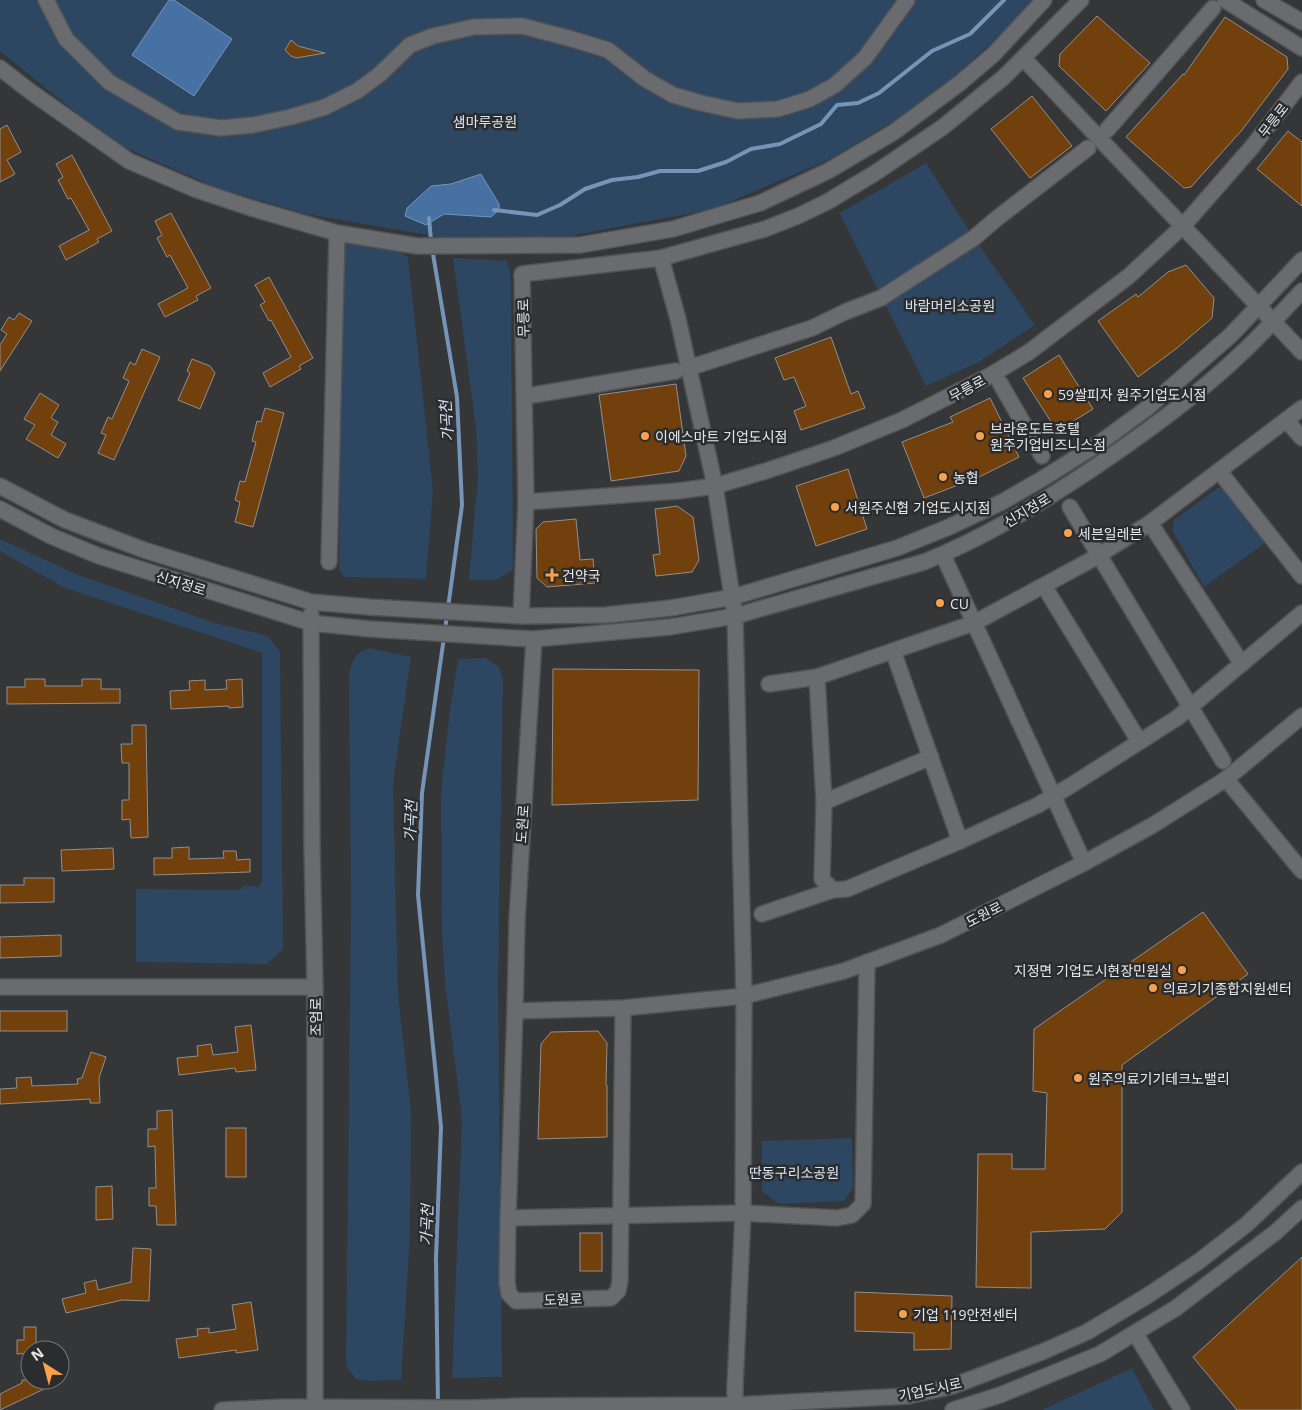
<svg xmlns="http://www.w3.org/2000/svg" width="1302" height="1410" viewBox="0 0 1302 1410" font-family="'Open Sans','Noto Sans KR',sans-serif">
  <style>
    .green { fill: #2d4661 }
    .water { fill: #4671a2; stroke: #7694b7 }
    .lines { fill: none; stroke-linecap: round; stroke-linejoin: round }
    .stream { stroke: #7694b7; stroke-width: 4 }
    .building { fill: #71400d; stroke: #918f8d }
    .minor-casing { stroke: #515254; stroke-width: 18 }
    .minor { stroke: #696b6e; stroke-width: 15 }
    .poi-dot { fill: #f9a04c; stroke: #2a2c2e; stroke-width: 2 }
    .labels { text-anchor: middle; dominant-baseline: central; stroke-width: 5; stroke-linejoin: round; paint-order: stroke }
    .street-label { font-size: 14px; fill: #e6e7e9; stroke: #2a2c2e }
    .park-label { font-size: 14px; fill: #d7e3f2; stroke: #2a2c2e }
    .poi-label { font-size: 14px; fill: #e6e7e9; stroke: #2a2c2e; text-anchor: start }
    .water-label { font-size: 15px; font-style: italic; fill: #d8e4f3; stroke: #2a2c2e }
  </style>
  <rect width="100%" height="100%" fill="#343638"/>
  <g class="green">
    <path d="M0 0H1032L1002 33 961 71 894 121 828 160 714 209 559 238 481 244 306 214 215 187 112 142 0 51Z"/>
    <path d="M926 163 974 238 1035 325 977 363 926 386 840 214H838Z"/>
    <path d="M342 243 396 250 408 257 433 491 426 579 345 577 339 570Z"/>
    <path d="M453 258 507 261 511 277 513 570 496 580H469L478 476 476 428Z"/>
    <path d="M1218 488 1227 490 1266 542 1204 587 1172 530 1174 520Z"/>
    <path d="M0 539 76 574 215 623 268 636 280 652 283 949 267 964 136 962V889L240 890 244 885 258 887 262 882V653L65 588 0 551Z"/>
    <path d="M369 648 411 657 393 783 398 994 411 1110 410 1235 401 1380 366 1381 356 1379 346 1365 351 901 349 673C354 658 354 654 369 648Z"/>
    <path d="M486 658 499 667 503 680 498 984 502 1377 452 1378 462 1119 445 983 442 934 441 792 450 709 458 659Z"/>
    <path d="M852 1138 853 1188 844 1201 779 1204 762 1191V1141Z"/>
    <path d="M1132 1368 1154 1410H1042Z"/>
  </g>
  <g class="water">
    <path d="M169 0H174L232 39 194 96 132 55Z"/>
    <path d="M481 174 499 204V210L491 217 444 214 426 225 405 216 407 208 431 186 451 184Z"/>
  </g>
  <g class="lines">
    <g class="stream">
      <path d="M494 210 537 215 560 205 585 189 612 180 638 177 660 171H698L726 162 751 149 780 144 821 124 837 105 858 103 879 93 932 51 970 34 1004 0"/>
      <path d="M429 218 431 241"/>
      <path d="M432 248 457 397 462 505 448 608"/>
      <path d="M445 630 447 615"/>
      <path d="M438 1405 436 1258 441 1127 418 895 422 793 444 637"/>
    </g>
  </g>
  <g class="building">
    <path d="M1097 16 1150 63 1106 111 1059 66 1060 54Z"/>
    <path d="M1225 17 1287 57 1288 69 1242 130 1191 187 1184 188 1126 137 1183 74 1184 75Z"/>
    <path d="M291 40 298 46 325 53 296 58 291 56 285 50Z"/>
    <path d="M1032 96 1072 146 1030 178 991 129Z"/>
    <path d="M7 125 21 152 7 160 15 174 0 182V129Z"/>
    <path d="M1288 131 1302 142V206L1257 169Z"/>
    <path d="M72 155 112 231 97 239 99 242 66 260 59 246 89 230 71 198 68 199 58 180 63 177 56 164Z"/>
    <path d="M171 213 211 288 196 296 198 300 165 317 158 304 188 288 170 255 167 257 157 238 162 235 155 221Z"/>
    <path d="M1186 265 1214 298 1212 318 1177 348 1138 377 1098 321 1136 294 1138 297 1168 272Z"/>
    <path d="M269 277 313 358 299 366 301 369 270 387 263 373 291 357 271 320 269 321 260 305 265 302 255 285Z"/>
    <path d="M19 313 32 321 0 371V345L7 334 1 330 9 317 14 320Z"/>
    <path d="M831 337 851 394 858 391 865 408 801 430 794 411 806 406 794 377 784 380 775 358Z"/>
    <path d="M142 349 160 357 114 460 98 453 106 435 101 433 108 417 112 419 129 381 123 378 130 362 135 365Z"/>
    <path d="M1059 355 1093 409 1057 431 1023 378Z"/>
    <path d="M192 359 210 366 215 373 200 409 178 400 190 373 187 371Z"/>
    <path d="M676 384 686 456 679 471 611 481 599 395Z"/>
    <path d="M40 393 59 405 51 418 58 422 51 435 66 444 58 458 26 439 35 425 24 419Z"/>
    <path d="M990 398 1019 457 979 477 924 498 902 442 953 422 950 417Z"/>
    <path d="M265 408 284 413 253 527 235 522 240 502 235 500 240 481 245 482 256 442 252 441 257 421 261 422Z"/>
    <path d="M848 469 867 529 816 546 796 486Z"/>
    <path d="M677 506 693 517 699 560 692 572 656 576 653 555 660 554 655 509Z"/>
    <path d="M576 519 580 560 593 559 595 583 547 587 537 578 536 529 543 522Z"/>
    <path d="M553 669 699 670 698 800 552 805Z"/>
    <path d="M25 679H45V686H82V679H101V689H120V703L7 704V687H25Z"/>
    <path d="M242 679 243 707 229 708V706L171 709 170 691 190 690 189 681 205 680V690L227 689 226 680Z"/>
    <path d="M132 725H146L148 837 131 838 130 819 122 820V800H129V763H122L121 744H132Z"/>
    <path d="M189 847V859L224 858 223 851H236L237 860 250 859V872L154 875V858H172V848Z"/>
    <path d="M113 848 114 869 62 871 61 850Z"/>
    <path d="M24 878H54V902L0 903V885H24Z"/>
    <path d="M1203 912 1248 974 1122 1065V1212L1105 1229 1031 1232V1288L976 1287 978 1154H1012V1169H1045L1047 1093 1033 1091 1034 1029Z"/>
    <path d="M61 935V956L0 958V937Z"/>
    <rect x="0" y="1011" width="67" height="20"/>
    <path d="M251 1025 256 1070 236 1072 235 1068 179 1075 177 1058 198 1056 197 1046 211 1044 213 1055 238 1052 235 1027Z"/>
    <path d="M598 1031 607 1043 606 1085H607V1137L538 1139 541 1044 551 1032Z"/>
    <path d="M91 1052 106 1057 99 1078 100 1103H90V1099L0 1104V1089L17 1088 16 1078 31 1077 32 1086 78 1084 77 1079 82 1078Z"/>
    <path d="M172 1110 176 1225H157L156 1206H149V1188H156L155 1146 148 1147V1129H157V1111Z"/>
    <rect x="226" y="1128" width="20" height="49"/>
    <path d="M112 1186 113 1219 96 1220V1187Z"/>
    <rect x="580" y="1233" width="22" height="38"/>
    <path d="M133 1248 151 1249 149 1301 122 1300 66 1313 62 1299 86 1293 84 1283 96 1280 98 1290 131 1282Z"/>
    <path d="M1302 1257V1410H1237L1193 1357Z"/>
    <path d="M855 1292 952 1296 951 1349 914 1350V1333L855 1331Z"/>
    <path d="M251 1302 258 1350 236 1353V1350L179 1358 176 1339 198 1336 197 1329 209 1328V1333L236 1329 232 1305Z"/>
    <path d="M24 1327H36V1350H30V1353L17 1354V1340H24Z"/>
    <path d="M22 1380H39L44 1389 0 1410V1394L22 1383Z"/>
  </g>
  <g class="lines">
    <defs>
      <g id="minor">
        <path d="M46 0 66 39 109 82 178 122 221 128 253 125 291 117 325 107 357 91 379 75 410 45 433 36 474 27 522 26 572 39 608 50 645 79 673 95 701 103 738 111 778 109 810 99 835 85 865 58 907 0"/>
        <path d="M1225 0 1302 48"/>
        <path d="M1264 0 1302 22"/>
        <path d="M1024 59 1302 352"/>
        <path d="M0 68 31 92 129 161 197 190 251 208 337 233 417 246 580 245 673 229 760 203 828 171 894 132 960 83 994 54 1044 0"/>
        <path d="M1107 130 1213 8"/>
        <path d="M661 258 678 319 715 486 735 616 744 996 743 1213 735 1386V1410"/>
        <path d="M698 365 812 328 845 312 881 298 974 238 996 219 1088 148"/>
        <path d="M1000 383 1042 456"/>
        <path d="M533 395 676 371"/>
        <path d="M1286 420 1302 438"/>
        <path d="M1219 471 1302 576"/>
        <path d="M0 486 65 520 144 550 311 602 369 607 521 616 606 615 671 608 733 597 897 548 949 527 1002 502 1042 479 1098 444 1146 409 1231 335 1302 260"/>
        <path d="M526 502 678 491 715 486 769 470 834 448 902 420 991 375 1029 352 1129 276 1183 226 1252 147 1302 82"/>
        <path d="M1070 507 1223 761"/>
        <path d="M0 509 51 536 99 556 311 623 370 629 513 638 534 639 670 627 735 616 924 562C984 538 1038 505 1092 469 1145 433 1198 395 1244 351 1264 332 1283 311 1302 291"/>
        <path d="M1150 523 1242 664"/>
        <path d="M943 555 1084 863"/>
        <path d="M329 562 337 233"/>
        <path d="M1044 586 1139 741"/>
        <path d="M311 614 312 847 315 987V1410"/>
        <path d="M521 616 526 502 522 274 661 258 765 229 798 216 827 202 875 173 943 127 1004 77 1081 0"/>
        <path d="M534 639 517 920 515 1011 508 1218 507 1282 509 1294 516 1301 611 1298 618 1291 620 1281 623 1008"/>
        <path d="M893 651 960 841"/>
        <path d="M817 677 824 802 822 879 833 890 847 889 960 841 1038 805 1070 786 1177 718 1302 613"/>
        <path d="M769 684 817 677 974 623 1089 561 1150 523 1302 408"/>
        <path d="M1226 779 1302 871"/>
        <path d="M824 802 931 757"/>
        <path d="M762 914 833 890"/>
        <path d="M0 987H315"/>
        <path d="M515 1011 623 1008 744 996 844 971 941 935 1084 863 1153 825 1226 779 1302 716"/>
        <path d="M508 1218 743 1213 837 1218 852 1215 863 1204 867 962"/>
        <path d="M1135 1333 1182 1410"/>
        <path d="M222 1410 284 1407 470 1408 525 1406 735 1405 908 1396 953 1386 1042 1352 1087 1332 1147 1296 1198 1262 1247 1224 1302 1172"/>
        <path d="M953 1410 1000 1395 1100 1354 1176 1308 1276 1232 1302 1208"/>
      </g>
    </defs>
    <use href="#minor" class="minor-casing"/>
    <use href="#minor" class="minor"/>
  </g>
  <g class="poi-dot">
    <circle cx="1048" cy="394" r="5"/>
    <circle cx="645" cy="436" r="5"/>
    <circle cx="980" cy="436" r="5"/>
    <circle cx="943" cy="477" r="5"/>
    <circle cx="835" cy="507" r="5"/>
    <circle cx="1068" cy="533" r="5"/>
    <path d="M549.5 567.5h5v5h5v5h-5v5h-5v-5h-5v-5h5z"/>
    <circle cx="940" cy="603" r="5"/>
    <circle cx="1182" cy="970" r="5"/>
    <circle cx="1153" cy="988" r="5"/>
    <circle cx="1078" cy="1078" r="5"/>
    <circle cx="903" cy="1314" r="5"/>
  </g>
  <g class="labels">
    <g class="street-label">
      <text transform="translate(1273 120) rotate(-52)">무릉로</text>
      <text transform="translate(523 318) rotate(-91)">무릉로</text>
      <text transform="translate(967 388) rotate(-28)">무릉로</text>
      <text transform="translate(1027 510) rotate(-31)">신지정로</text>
      <text transform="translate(181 583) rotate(17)">신지정로</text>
      <text transform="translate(522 824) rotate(-86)">도원로</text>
      <text transform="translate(984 914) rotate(-27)">도원로</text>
      <text transform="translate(315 1017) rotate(-90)">조엄로</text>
      <text transform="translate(563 1299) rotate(-2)">도원로</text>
      <text transform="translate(930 1389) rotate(-12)">기업도시로</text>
    </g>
    <g class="park-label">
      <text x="485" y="121">샘마루공원</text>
      <text x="950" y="305">바람머리소공원</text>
      <text x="794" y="1172">딴동구리소공원</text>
    </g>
    <g class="poi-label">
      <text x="1058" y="394">59쌀피자 원주기업도시점</text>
      <text x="990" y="428">브라운도트호텔<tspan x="990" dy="16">원주기업비즈니스점</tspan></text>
      <text x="655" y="436">이에스마트 기업도시점</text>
      <text x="953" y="477">농협</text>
      <text x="845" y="507">서원주신협 기업도시지점</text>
      <text x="1078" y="533">세븐일레븐</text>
      <text x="562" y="575">건약국</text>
      <text x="950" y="603">CU</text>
      <text x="1172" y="970" text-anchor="end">지정면 기업도시현장민원실</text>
      <text x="1163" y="988">의료기기종합지원센터</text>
      <text x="1088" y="1078">원주의료기기테크노밸리</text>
      <text x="913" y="1314">기업 119안전센터</text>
    </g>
    <g class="water-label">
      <text transform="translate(446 421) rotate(-94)">가곡천</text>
      <text transform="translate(410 821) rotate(-88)">가곡천</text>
      <text transform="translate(426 1225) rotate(-88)">가곡천</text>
    </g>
  </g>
  <g transform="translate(45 1365) rotate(324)"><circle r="24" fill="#2a2c2e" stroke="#757779"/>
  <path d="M0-4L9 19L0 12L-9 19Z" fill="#f9a04c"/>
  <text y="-8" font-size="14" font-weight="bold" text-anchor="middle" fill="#e6e7e9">N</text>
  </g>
</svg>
